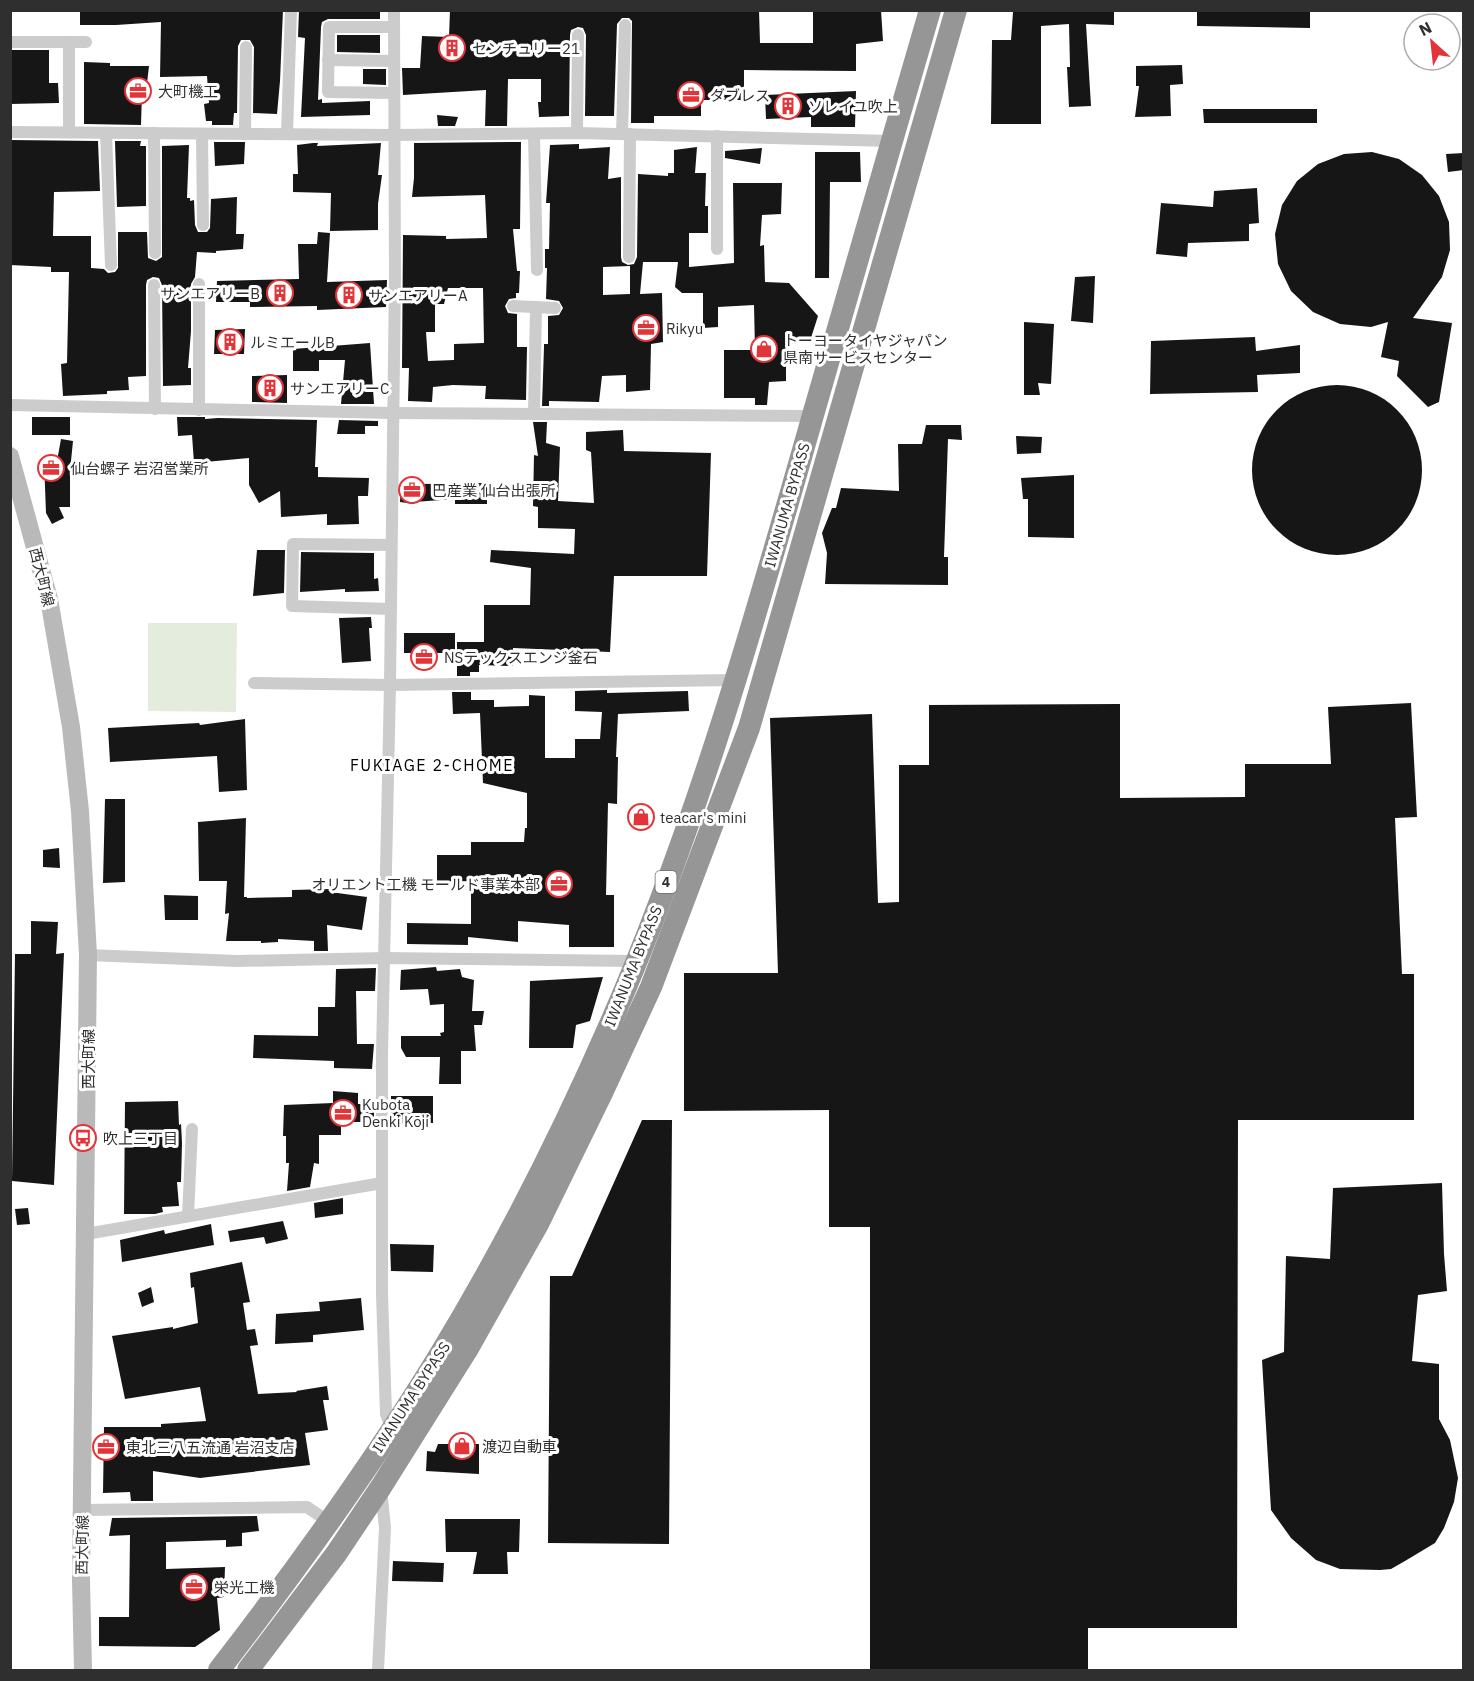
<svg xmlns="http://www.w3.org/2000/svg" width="1474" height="1681" viewBox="0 0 1474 1681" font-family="'IBM Plex Sans','Noto Sans JP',sans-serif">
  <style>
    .pitch { fill: #e4ecdd }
    .building { fill: #161616; fill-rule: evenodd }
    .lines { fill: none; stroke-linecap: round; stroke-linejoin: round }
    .street { stroke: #ccc; stroke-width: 12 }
    .secondary { stroke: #b9b9b9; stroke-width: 18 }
    .highway { stroke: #969696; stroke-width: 22 }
    .labels { text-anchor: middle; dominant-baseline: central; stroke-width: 6; stroke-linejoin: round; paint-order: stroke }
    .shield { fill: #fff; stroke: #6d6d6d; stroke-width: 1.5 }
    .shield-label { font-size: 14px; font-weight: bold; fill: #2f2f2f }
    .poi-label { font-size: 15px; fill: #2f2f2f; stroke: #fff; text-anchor: start }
    .street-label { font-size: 15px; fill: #2f2f2f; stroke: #fff }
    .neighbourhood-label { font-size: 16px; letter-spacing: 1.5px; fill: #000; stroke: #fff }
  </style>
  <rect width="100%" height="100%" fill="#fff"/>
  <path class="pitch" d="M148 623H237L236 712 148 711Z"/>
  <g class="building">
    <path d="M80 10H283L280 81 277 114 253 113 254 47 250 40H241L238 46 237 113H234L233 125H212V121H206L204 104 209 103 207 76 160 77 161 22 116 25H80Z"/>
    <path d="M299 10H380V19H328L322 22 321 27 318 100 322 99V103L370 101V115L301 117 305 38 298 37Z"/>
    <path d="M450 10H759L760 43H813V10H881L883 41 856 44V71L744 70V100H701V116H654V123H631L632 21 629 18H622L617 24 614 116H585L586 35 583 28 578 27 571 30 570 35 569 116 539 117 538 102H541V79H508L507 126H485L486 90 403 95 402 68H420L422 36 449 37Z"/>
    <path d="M1114 10V25L1086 24 1091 106 1069 107 1067 67H1070L1069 24 1041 26V124H991L992 40H1011L1013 12Z"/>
    <path d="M1197 10H1310V28L1197 26Z"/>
    <path d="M337 35H380V53L337 52Z"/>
    <path d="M10 50H49V83H58L59 103 10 104Z"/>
    <path d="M84 62 110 63V66H149L146 92H142L141 125 84 124Z"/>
    <path d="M1182 65 1183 84 1170 85 1171 116 1135 117 1139 86H1136V66Z"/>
    <path d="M363 69H386V85L363 84Z"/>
    <path d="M856 91 855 127H811V117L766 119 765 95Z"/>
    <path d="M1203 109H1317V123H1204Z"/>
    <path d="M437 115 458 117 455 126H438Z"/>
    <path d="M10 140 98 141 100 191 54 192 53 236H91V268L104 269 108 273 115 272 118 268V232H147L148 258 156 261 162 257V146L189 145 187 198H190V201L194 200 195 225 198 232H207L210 228 211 199 237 197 236 234H244L243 249 216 251V253L197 252 195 277 191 284V331L188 368H191V385L163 386 162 285 159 278 153 277 147 280 146 285V376L128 377 129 390 107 391V394L63 396 61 364 67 363 69 272H51V267L10 265Z"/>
    <path d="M115 141H141L140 146H146V206L117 207Z"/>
    <path d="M214 142H245L244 164 215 166Z"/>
    <path d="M521 142 520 229H513L517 271H520L519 293H516V298L509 299 505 306 508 313 517 314V347H527L526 400 485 399 486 386 453 385 433 387 432 402 408 401 409 368H402L403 235 446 236V239L487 238 485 195 412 197 414 178V143ZM448 288H483L484 343 454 344V360L428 361 426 332H435V304H444Z"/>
    <path d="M313 143H318L317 146 381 143 378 175H382L378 204V230L330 231 331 193 293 192V174H298L297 145Z"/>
    <path d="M579 144V149L610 147 608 179 621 177V257L622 262 628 265 634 264 637 257 638 174 668 176V173H674V150L697 147 695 173H706L705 206H708V233H689V267L734 263 733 183H782L781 214 762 215 760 246 764 245 765 282 789 283 818 316 810 341 786 344V381L769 382 767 405H755V398H724V350H755L754 305 718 307V327L703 328V293H682L675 287 678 262H643L640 294 662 293 663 342 651 344 650 390 626 392V375L602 376 599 402 549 401V406H542L544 347V344H548V316L559 315 563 308 559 301 546 299 547 268H545V249H549L550 203H546L550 145ZM630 266V294L603 295V267Z"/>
    <path d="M762 148 760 164 725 158V151Z"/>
    <path d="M815 152H860L861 182H830L829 278H815Z"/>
    <path d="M1372 152 1399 159 1422 175 1439 196 1449 222 1450 250 1442 277 1413 318 1452 323 1439 402 1428 407 1397 376 1399 361 1381 357 1388 322 1371 327 1340 324 1313 312 1291 291 1278 264 1275 234 1282 205 1297 181 1318 164 1344 154Z"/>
    <path d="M1464 153V170L1448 172 1446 154Z"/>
    <path d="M1257 188 1259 223 1249 224V241L1188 243 1187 257 1156 254 1161 203 1213 207 1214 191Z"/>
    <path d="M318 232 330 233 327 282 387 280 386 307 317 310V306L250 307V302H216L217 281 299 279 298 244H317Z"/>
    <path d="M1095 276 1093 323 1071 321 1075 277Z"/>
    <path d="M1024 322 1054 324 1051 384 1038 383 1040 395H1024Z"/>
    <path d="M245 329 244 354H214L215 330Z"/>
    <path d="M1255 337 1256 351 1300 345V373L1257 375 1258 392 1150 394 1151 341Z"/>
    <path d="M370 343 374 404H341L345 360H319V371H293V349Z"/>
    <path d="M287 375V403L252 402V376Z"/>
    <circle cx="1337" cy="470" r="85"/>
    <rect x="32" y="417" width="38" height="18"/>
    <path d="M177 417H205V419L218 418 317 420 315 467H318V477L369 478 368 496H358L359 524 327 525V514L281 517 280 491 259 503 249 485V458L194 463 192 435 178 436Z"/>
    <path d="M339 420 378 421V426H365V434H337Z"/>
    <path d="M533 422H547L546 443 560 447 558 501 594 503 591 452 586 450V432L623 430 624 451 711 453 707 576H614L610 652 513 648V666L479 665V672H470V676H457V642H484V605H530L531 568 490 562 491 550 574 554 575 529 538 528V507L533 506 534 455 538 456Z"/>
    <path d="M926 425H961L962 440 948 439 944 557H948V585L825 584 827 553 822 533 832 508H836L841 488 899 491 898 444H922Z"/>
    <path d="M1016 436 1042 437 1041 453 1017 454Z"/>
    <path d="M61 439 73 441 70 471V507H59L64 518 52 524 46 513 44 460 57 461Z"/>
    <path d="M1074 475V538L1028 537V499H1023L1021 478Z"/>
    <path d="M401 483 420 484 487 483V504H455V499L414 502V504L400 502Z"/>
    <path d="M257 550H285L284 593 253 596Z"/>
    <path d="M301 552 374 553V579L378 578 379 591 345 592V589L300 592Z"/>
    <path d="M371 617 372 628H369L371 661 342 663 339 618Z"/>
    <rect x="404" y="633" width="51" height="20"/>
    <path d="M607 690V693L688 691 689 711 618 714 616 757H618L617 804 608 803 606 895H614V947H569V925L518 921V942L468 937V945L407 944V923L471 924V881L437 882V855H471V842H524L525 828H527V793L483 783 480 713 453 714 452 692H471V700H494V707L529 706V695L545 696V758H575V739H600L602 712 575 711V691Z"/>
    <path d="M1411 703 1417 817 1395 818 1402 974H1414V1120H1238L1237 1628H1088V1671H870V1227H829V1110L684 1111V973H778L770 718 872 714 878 903 899 902V765H929V705L1120 704V798L1245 797V764H1331L1328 707Z"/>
    <path d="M245 719 247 790 219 792 217 756 110 762 108 728 199 723 200 725Z"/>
    <path d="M105 799H125V882L103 883Z"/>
    <path d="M246 818 244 897H247V898L292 897V890L330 889V892L367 897 362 930 327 925 328 951H314V941L278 939V942L261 943V941H226L229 913 225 914 227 881H199L198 822Z"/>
    <path d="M59 848 60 868 43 867V850Z"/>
    <path d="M164 895 198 896V920H165Z"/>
    <path d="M31 921 58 922 56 954 64 953 54 1185 12 1181 15 954H31Z"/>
    <path d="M436 967 437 971 460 969 462 977 474 980 472 1011H484L482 1025H474L476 1051H461V1084H439L440 1057H406L401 1048V1036H441L440 1033 444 1032V1004L430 1005 428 989 400 990 401 970Z"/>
    <path d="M376 968 375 991H356L357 1044H374L372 1069 334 1068V1061L253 1058 254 1035 318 1036V1007H335L336 969Z"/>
    <path d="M603 977 590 1021 576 1025 573 1048H529L530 981Z"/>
    <path d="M333 1091 358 1093V1104H374V1122H341V1135H319V1164L314 1163 310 1187 287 1191 289 1163H286V1136H283L284 1105 333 1103Z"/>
    <rect x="391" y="1096" width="42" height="27"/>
    <path d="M178 1101 179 1125 181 1124 182 1143 181 1182H177L179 1206 162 1207 163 1212 155 1214H124L125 1102Z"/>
    <path d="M642 1120H672L669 1544 548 1543 550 1276H572Z"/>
    <path d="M1442 1183 1444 1254 1447 1291 1418 1295 1412 1361 1439 1364V1419L1450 1440 1458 1478 1454 1502 1444 1528 1435 1543 1405 1561 1391 1569 1380 1570 1340 1569 1316 1560 1291 1538 1271 1510 1262 1360 1284 1352 1286 1256 1330 1259 1333 1188Z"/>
    <path d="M343 1198V1214L315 1218 314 1203Z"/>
    <path d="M28 1208 30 1224 17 1225 15 1209Z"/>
    <path d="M283 1221 288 1239 266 1244 264 1237 230 1242 228 1231Z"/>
    <path d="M211 1224 214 1245 122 1262 120 1240 164 1230 165 1234Z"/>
    <path d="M390 1244 434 1245 433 1272 391 1271Z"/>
    <path d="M242 1262 250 1302 243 1303 247 1330 255 1329 258 1345 250 1346 258 1394 297 1392 296 1391 327 1386 329 1400H323L328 1430 305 1433 310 1465 200 1478 153 1471V1501H131L130 1492 103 1493 104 1427H161V1424L206 1421 200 1387 125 1399 112 1336 173 1327V1329L198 1323 194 1287 191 1288 190 1273Z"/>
    <path d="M151 1287 154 1302 142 1307 138 1293Z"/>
    <path d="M361 1298 364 1330 313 1335V1342L275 1344 276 1314 320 1311 319 1302Z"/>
    <path d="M438 1444H479V1474L426 1471 427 1451 435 1452Z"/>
    <path d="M257 1516 259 1531 242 1533V1546L226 1547V1540L166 1542V1569L225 1567 224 1597 217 1598 220 1630 195 1647 99 1646V1617H129L130 1535 109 1536 112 1518Z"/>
    <path d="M445 1519H520L519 1552H507L508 1574H473L477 1552H446Z"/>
    <path d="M393 1561 444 1563 443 1582 392 1581Z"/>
  </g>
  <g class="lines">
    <g class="street">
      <path d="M10 42H86"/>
      <path d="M328 60 394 61"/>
      <path d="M394 93 328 92 329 27H394"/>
      <path d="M10 132 394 135 577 133 892 141"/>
      <path d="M69 132V42"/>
      <path d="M106 133 111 265"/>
      <path d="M154 133 155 253"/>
      <path d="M577 133 578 35"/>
      <path d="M202 134 203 225"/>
      <path d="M245 134 246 47"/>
      <path d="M287 134 291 10"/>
      <path d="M534 134 537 270"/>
      <path d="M622 134 625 25"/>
      <path d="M717 249V136"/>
      <path d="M629 257 630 134"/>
      <path d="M199 284V410"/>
      <path d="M154 285 155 409"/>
      <path d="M513 306 555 308"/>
      <path d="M10 405 392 413 813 416"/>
      <path d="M534 414 536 307"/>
      <path d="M391 609 292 606 293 544 391 545"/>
      <path d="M254 683 390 685 735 680"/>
      <path d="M88 955 237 961 385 958 636 961"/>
      <path d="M188 1216 192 1129"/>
      <path d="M86 1234 382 1183"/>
      <path d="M392 1429 386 1414 382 1294V1054L390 685 395 277 394 10"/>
      <path d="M83 1510 307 1507 329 1522"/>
      <path d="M378 1670 385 1528 381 1488"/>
    </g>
    <path class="secondary" d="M10 456 49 599 71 727 80 811 88 955 81 1580 83 1670"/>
    <g class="highway">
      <path d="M219 1670C297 1569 372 1465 439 1356 504 1249 561 1137 611 1022 696 828 755 619 813 415 851 280 891 145 930 10"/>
      <path d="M248 1670 336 1554 381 1487 467 1350 539 1222 602 1093 651 987 749 728 956 10"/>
    </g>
  </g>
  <defs>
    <symbol id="building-ring" viewBox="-11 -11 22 22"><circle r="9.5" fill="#fff" stroke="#e23539" stroke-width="1.5"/><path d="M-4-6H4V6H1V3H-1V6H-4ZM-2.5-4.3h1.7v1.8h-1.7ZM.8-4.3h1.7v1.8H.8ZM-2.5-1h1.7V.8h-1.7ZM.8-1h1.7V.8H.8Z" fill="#e23539"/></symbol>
    <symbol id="office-ring" viewBox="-11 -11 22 22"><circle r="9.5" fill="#fff" stroke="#e23539" stroke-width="1.5"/><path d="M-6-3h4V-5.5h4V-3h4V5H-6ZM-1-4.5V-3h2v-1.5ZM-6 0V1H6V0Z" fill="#e23539"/></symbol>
    <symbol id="shop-ring" viewBox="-11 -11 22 22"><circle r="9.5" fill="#fff" stroke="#e23539" stroke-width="1.5"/><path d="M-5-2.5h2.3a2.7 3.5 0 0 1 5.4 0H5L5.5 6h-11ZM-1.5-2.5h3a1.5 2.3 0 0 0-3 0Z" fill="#e23539"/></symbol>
    <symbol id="bus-ring" viewBox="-11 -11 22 22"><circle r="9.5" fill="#fff" stroke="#e23539" stroke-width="1.5"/><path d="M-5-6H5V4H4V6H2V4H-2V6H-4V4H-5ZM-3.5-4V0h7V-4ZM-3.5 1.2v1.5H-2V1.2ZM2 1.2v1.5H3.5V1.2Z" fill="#e23539"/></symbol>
  </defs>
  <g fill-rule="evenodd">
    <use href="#building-ring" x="437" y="33" width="30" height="30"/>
    <use href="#office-ring" x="123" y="76" width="30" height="30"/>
    <use href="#office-ring" x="676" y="80" width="30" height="30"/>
    <use href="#building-ring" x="773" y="91" width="30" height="30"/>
    <use href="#building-ring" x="265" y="278" width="30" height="30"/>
    <use href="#building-ring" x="334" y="280" width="30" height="30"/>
    <use href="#office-ring" x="631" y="313" width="30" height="30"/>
    <use href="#building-ring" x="215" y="327" width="30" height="30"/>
    <use href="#shop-ring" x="749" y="334" width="30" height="30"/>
    <use href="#building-ring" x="255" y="373" width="30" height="30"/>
    <use href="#office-ring" x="36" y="453" width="30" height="30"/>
    <use href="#office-ring" x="397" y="475" width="30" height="30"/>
    <use href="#office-ring" x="409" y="642" width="30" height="30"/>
    <use href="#shop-ring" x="626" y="802" width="30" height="30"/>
    <use href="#office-ring" x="544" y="869" width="30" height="30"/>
    <use href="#office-ring" x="328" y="1098" width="30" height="30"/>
    <use href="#bus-ring" x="68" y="1123" width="30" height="30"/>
    <use href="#shop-ring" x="447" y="1431" width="30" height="30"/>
    <use href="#office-ring" x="91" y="1432" width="30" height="30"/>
    <use href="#office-ring" x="179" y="1572" width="30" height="30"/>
  </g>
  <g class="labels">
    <rect class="shield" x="655.5" y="871" width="21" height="22" rx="4.5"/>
    <g class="shield-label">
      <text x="666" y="882">4</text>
    </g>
    <g class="poi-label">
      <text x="472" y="48">センチュリー21</text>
      <text x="158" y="91">大町機工</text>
      <text x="710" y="95">ダブレス</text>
      <text x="808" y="106">ソレイユ吹上</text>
      <text x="260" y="293" text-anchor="end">サンエアリーB</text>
      <text x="368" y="295">サンエアリーA</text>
      <text x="666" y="328">Rikyu</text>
      <text x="783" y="340">トーヨータイヤジャパン<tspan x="783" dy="17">県南サービスセンター</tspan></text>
      <text x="250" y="342">ルミエールB</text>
      <text x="290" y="388">サンエアリーC</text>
      <text x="70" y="468">仙台螺子 岩沼営業所</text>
      <text x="432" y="490">巴産業 仙台出張所</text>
      <text x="444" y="657">NSテックスエンジ釜石</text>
      <text x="660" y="817">teacar's mini</text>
      <text x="540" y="884" text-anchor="end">オリエント工機 モールド事業本部</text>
      <text x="362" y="1104">Kubota<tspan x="362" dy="17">Denki Kōji</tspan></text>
      <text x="103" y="1138">吹上三丁目</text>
      <text x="482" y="1446">渡辺自動車</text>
      <text x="126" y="1447">東北三八五流通 岩沼支店</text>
      <text x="214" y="1587">栄光工機</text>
    </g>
    <g class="street-label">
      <text transform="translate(787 505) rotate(-74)">IWANUMA BYPASS</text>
      <text transform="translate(42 577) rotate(76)">西大町線</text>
      <text transform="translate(633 966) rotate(-68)">IWANUMA BYPASS</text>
      <text transform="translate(88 1059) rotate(-90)">西大町線</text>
      <text transform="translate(411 1397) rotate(-57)">IWANUMA BYPASS</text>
      <text transform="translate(82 1545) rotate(-89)">西大町線</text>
    </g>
    <g class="neighbourhood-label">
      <text x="432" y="765">FUKIAGE 2-CHOME</text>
    </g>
  </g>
  <rect width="1474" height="1681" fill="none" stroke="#2f2f2f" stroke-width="24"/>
  <g transform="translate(1432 42) rotate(333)"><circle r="28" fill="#ffffff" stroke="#acacac" stroke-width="1.5"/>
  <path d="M0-4.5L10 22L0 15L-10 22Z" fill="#e23539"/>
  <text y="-9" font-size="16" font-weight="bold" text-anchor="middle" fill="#2f2f2f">N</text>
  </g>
</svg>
